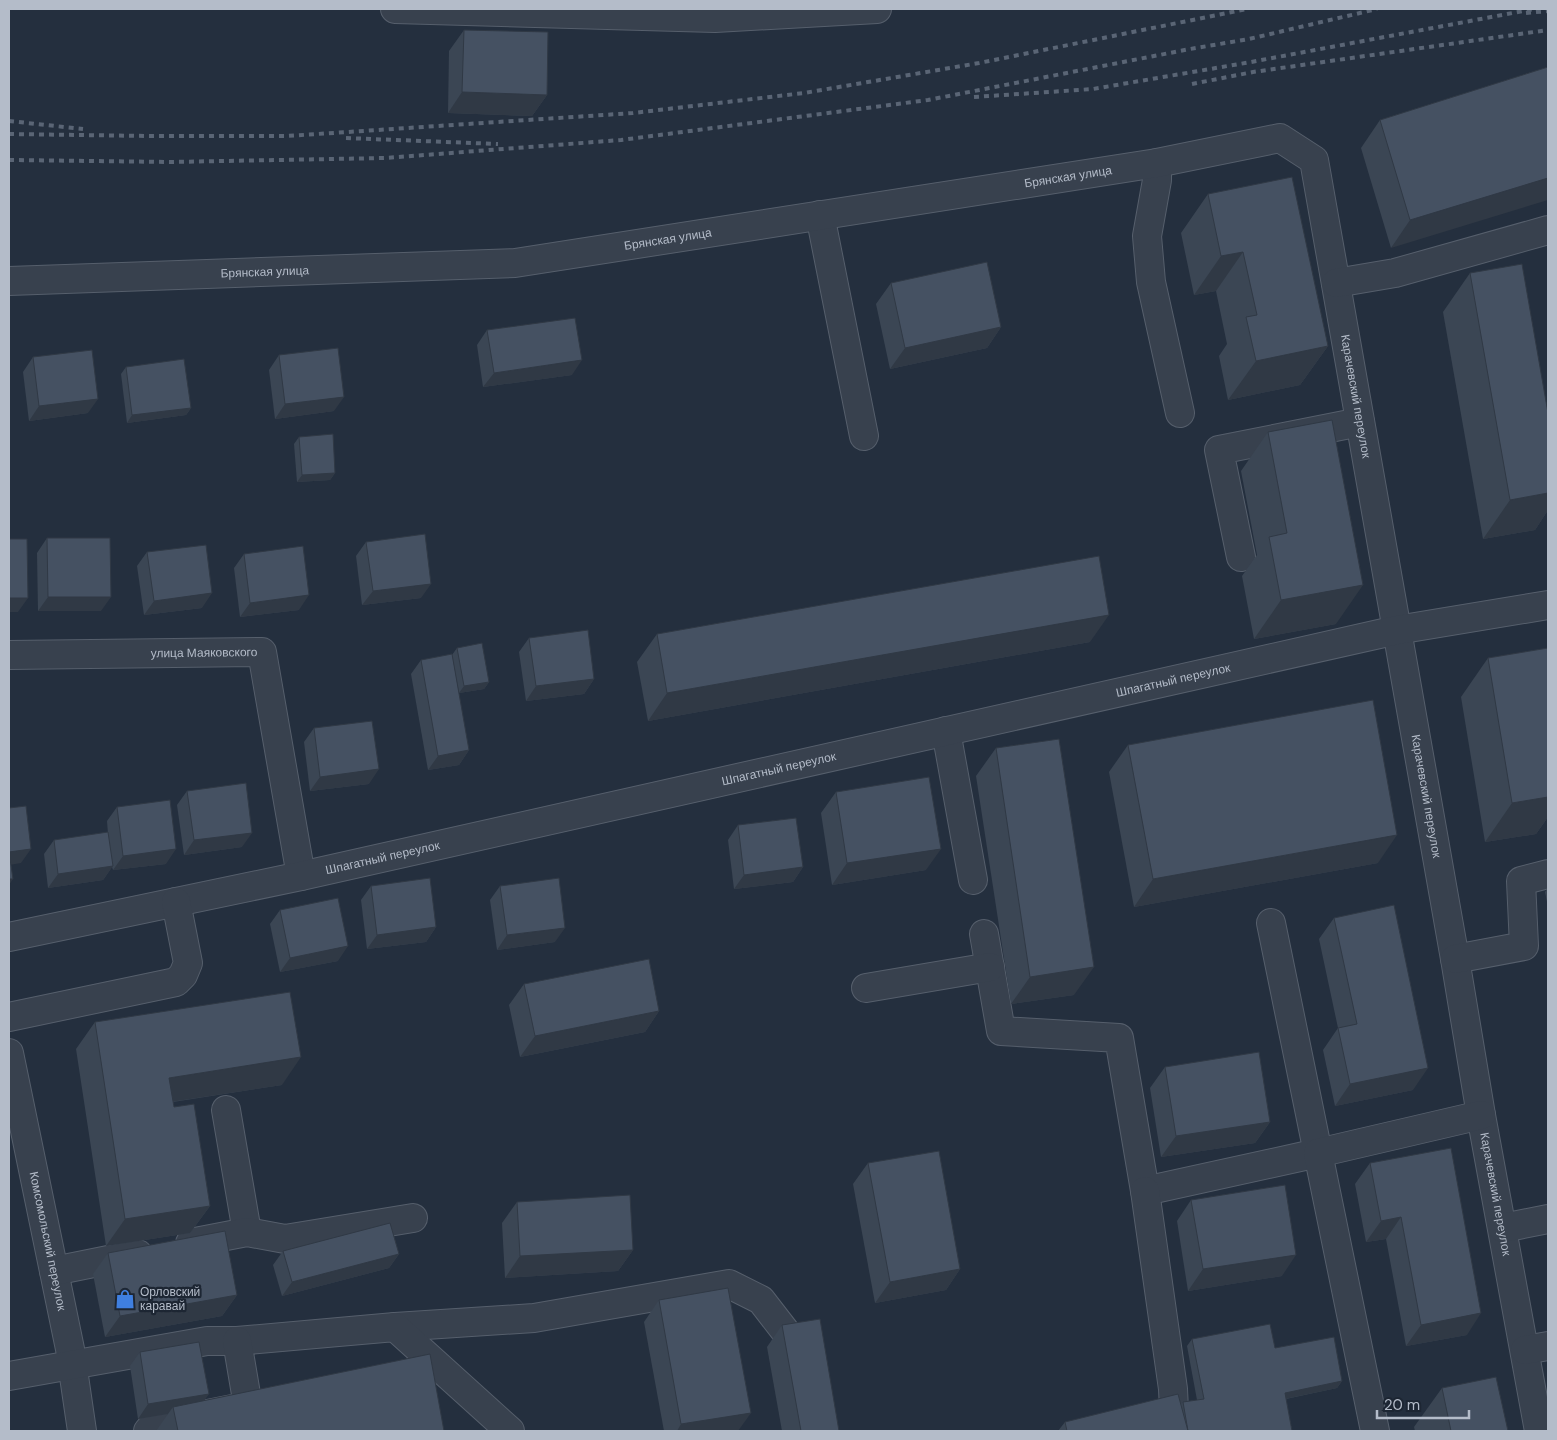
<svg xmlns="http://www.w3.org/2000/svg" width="1557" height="1440" viewBox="0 0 1557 1440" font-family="'DM Sans',sans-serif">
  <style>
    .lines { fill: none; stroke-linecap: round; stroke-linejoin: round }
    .minor-casing { stroke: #565f6c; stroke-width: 30 }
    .minor { stroke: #38414e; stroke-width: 28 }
    .rail { stroke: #5a6575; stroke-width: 4; stroke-dasharray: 5 5; stroke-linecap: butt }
    .wall { fill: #3b4654 }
    .shaded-wall { fill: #303945 }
    .building { fill: #455162; stroke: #303945 }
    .labels { text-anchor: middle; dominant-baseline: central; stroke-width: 4.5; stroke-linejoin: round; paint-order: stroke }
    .street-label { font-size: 12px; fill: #b4bcc9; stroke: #1d2633 }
    .poi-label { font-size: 12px; fill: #b4bcc9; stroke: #1d2633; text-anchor: start }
  </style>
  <rect width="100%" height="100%" fill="#242f3e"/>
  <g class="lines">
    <defs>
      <g id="minor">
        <path d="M395 9 715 18 877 9"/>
        <path d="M1157 163V180L1147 236 1151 282 1180 413"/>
        <path d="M820 215 864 436"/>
        <path id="s1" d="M9 281 515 263 1157 163 1280 138 1314 160 1455 959 1481 1115 1539 1431"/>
        <path d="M1336 283 1395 273 1548 230"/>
        <path d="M1241 557 1219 450 1360 422"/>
        <path id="s2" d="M9 655 262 652 301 876"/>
        <path d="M946 731 973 880"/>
        <path d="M984 934 1001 1031 1119 1038 1145 1191 1318 1153 1271 923"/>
        <path id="s3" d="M9 937 301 876 1397 630 1548 605"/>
        <path d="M1455 959 1524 946 1521 881 1548 874"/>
        <path d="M866 988 990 967"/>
        <path d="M9 1017 176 982 183 975 188 963 176 902"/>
        <path id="s4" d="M9 1053 70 1349 82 1431"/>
        <path d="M226 1110 247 1232"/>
        <path d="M1145 1191 1173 1389 1175 1431"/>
        <path d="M1503 1228 1548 1219"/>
        <path d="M190 1243 247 1232 285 1239 413 1218"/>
        <path d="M54 1271 138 1254"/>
        <path d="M395 1327 534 1318 729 1284 761 1300 785 1331"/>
        <path d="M1525 1350 1548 1346"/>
        <path d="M9 1376 207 1341H237L395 1327 510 1431"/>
        <path d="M148 1431 153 1425 248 1406 237 1341"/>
        <path d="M1375 1431 1318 1153 1481 1115"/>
      </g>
    </defs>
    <use href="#minor" class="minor-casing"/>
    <use href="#minor" class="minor"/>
    <g class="rail">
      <path d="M1526 13 1548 11"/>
      <path d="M1192 84 1253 72 1548 30"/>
      <path d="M974 97 1093 89 1251 62 1534 9"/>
      <path d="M9 121 83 129"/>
      <path d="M9 134 150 136H287L633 113 804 93 979 63 1247 9"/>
      <path d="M346 138 498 144"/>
      <path d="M9 160 170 162 385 158 621 140 928 100 1190 49 1249 39 1377 9"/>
    </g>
  </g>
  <g class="wall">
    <path d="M464 30 547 95 532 116 448 113 449 51Z"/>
    <path d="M1548 67 1391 248 1361 148 1380 120Z"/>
    <path d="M1208 194 1328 346 1300 385 1228 400 1219 356 1227 344 1216 291 1194 295 1181 233Z"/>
    <path d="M1470 273 1548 413V510L1535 530 1483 539 1443 312Z"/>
    <path d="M891 283 1001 327 987 348 890 369 876 304Z"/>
    <path d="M487 330 572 375 483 387 477 345Z"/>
    <path d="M279 355 334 411 275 419 269 370Z"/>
    <path d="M33 357 88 413 29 421 23 372Z"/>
    <path d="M126 367 191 408 186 415 127 423 121 374Z"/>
    <path d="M1268 432 1336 624 1254 639 1242 576 1257 555 1241 471Z"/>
    <path d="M299 437 335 473 330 480 297 482 294 444Z"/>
    <path d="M47 538 101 611H38L37 553Z"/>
    <path d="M366 542 421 598 362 605 356 556Z"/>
    <path d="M147 552 202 608 144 615 137 566Z"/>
    <path d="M244 554 299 610 240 617 234 568Z"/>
    <path d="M657 634 1090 642 648 721 637 662Z"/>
    <path d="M529 638 594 679 584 694 526 701 519 652Z"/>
    <path d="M457 648 489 682 484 689 459 693 452 655Z"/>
    <path d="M1548 648V817L1536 834 1485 842 1461 697 1488 658Z"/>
    <path d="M421 660 469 750 459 765 428 770 411 674Z"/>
    <path d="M314 728 369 784 310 791 304 742Z"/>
    <path d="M1128 745 1378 863 1134 907 1109 772Z"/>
    <path d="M996 748 1074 995 1011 1004 976 776Z"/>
    <path d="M187 791 242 847 184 855 177 805Z"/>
    <path d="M836 792 926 870 832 885 821 813Z"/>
    <path d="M117 807 166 864 113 870 112 867 103 880 48 888 44 854 54 840 108 834 107 821Z"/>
    <path d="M738 825 803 867 793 882 734 889 728 840Z"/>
    <path d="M371 886 436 927 426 942 367 949 361 900Z"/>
    <path d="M500 886 555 942 497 950 490 900Z"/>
    <path d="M1548 888V907L1545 892Z"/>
    <path d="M280 910 338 961 280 972 270 924Z"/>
    <path d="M1334 918 1413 1090 1335 1106 1323 1050 1338 1028 1319 939Z"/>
    <path d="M524 984 659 1011 645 1032 520 1057 509 1005Z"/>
    <path d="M95 1022 282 1085 173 1102 174 1107 210 1206 190 1233 106 1246 76 1049Z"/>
    <path d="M1165 1067 1270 1122 1255 1143 1161 1157 1150 1088Z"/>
    <path d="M868 1163 960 1269 946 1290 875 1303 853 1184Z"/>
    <path d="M1370 1163 1467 1335 1406 1346 1386 1239 1366 1242 1355 1184Z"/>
    <path d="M1191 1200 1282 1276 1188 1291 1177 1221Z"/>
    <path d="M517 1202 633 1250 618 1271 505 1278 502 1223Z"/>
    <path d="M283 1251 399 1254 389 1268 282 1296 273 1265Z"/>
    <path d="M108 1253 237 1295 222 1316 105 1337 93 1274Z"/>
    <path d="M659 1300 738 1431H664L644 1322Z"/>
    <path d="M782 1325 839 1431H782L767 1347Z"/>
    <path d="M1192 1339 1275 1348 1342 1381 1337 1388 1286 1399 1292 1431H1058L1065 1422 1181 1404 1183 1402 1197 1400 1187 1346Z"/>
    <path d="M140 1352 204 1400 444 1431H156L168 1414 138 1419 130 1366Z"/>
    <path d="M1442 1388 1508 1431H1415L1414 1427Z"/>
  </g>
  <g class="shaded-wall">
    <path d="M462 92 547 95 532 116 448 113Z"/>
    <path d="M1548 178V200L1391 248 1410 220Z"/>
    <path d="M1243 252 1216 291 1194 295 1221 256Z"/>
    <path d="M1001 327 987 348 890 369 905 348Z"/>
    <path d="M1328 346 1300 385 1228 400 1256 361Z"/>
    <path d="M582 360 572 375 483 387 494 373Z"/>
    <path d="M344 397 334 411 275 419 285 404Z"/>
    <path d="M98 399 88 413 29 421 39 406Z"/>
    <path d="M191 408 186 415 127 423 132 415Z"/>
    <path d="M335 473 330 480 297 482 302 475Z"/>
    <path d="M1548 493V510L1535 530 1483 539 1510 500Z"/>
    <path d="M431 584 421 598 362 605 373 591Z"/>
    <path d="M1363 585 1336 624 1254 639 1281 600Z"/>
    <path d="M212 593 202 608 144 615 154 601Z"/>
    <path d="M309 595 299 610 240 617 250 603Z"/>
    <path d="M48 597H111L101 611H38Z"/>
    <path d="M9 598H28L18 612H9Z"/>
    <path d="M1109 615 1090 642 648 721 667 693Z"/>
    <path d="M594 679 584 694 526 701 536 686Z"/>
    <path d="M489 682 484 689 459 693 464 686Z"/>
    <path d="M469 750 459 765 428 770 438 756Z"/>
    <path d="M379 769 369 784 310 791 320 777Z"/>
    <path d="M1548 797V817L1536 834 1485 842 1512 803Z"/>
    <path d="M252 833 242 847 184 855 194 840Z"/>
    <path d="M1397 835 1378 863 1134 907 1153 879Z"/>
    <path d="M31 849 21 863 9 865V852Z"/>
    <path d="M176 849 166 864 113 870 123 856Z"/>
    <path d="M941 849 926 870 832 885 847 863Z"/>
    <path d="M113 866 103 880 48 888 58 874Z"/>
    <path d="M803 867 793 882 734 889 744 875Z"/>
    <path d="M9 879H13L9 885Z"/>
    <path d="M436 927 426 942 367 949 377 935Z"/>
    <path d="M565 928 555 942 497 950 507 935Z"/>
    <path d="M348 946 338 961 280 972 290 958Z"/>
    <path d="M1094 967 1074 995 1011 1004 1030 977Z"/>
    <path d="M659 1011 645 1032 520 1057 535 1036Z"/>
    <path d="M301 1057 282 1085 150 1105 169 1078Z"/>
    <path d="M1428 1068 1413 1090 1335 1106 1350 1084Z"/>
    <path d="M1270 1122 1255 1143 1161 1157 1176 1136Z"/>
    <path d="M210 1206 190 1233 106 1246 125 1219Z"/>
    <path d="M1401 1217 1386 1239 1366 1242 1381 1221Z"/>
    <path d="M633 1250 618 1271 505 1278 520 1256Z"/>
    <path d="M399 1254 389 1268 282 1296 292 1282Z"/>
    <path d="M1296 1255 1282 1276 1188 1291 1203 1269Z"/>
    <path d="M960 1269 946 1290 875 1303 890 1282Z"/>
    <path d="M237 1295 222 1316 105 1337 120 1316Z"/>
    <path d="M1481 1313 1467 1335 1406 1346 1421 1325Z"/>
    <path d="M1342 1381 1337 1388 1280 1400 1285 1393Z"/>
    <path d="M209 1394 199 1408 173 1407 168 1414 138 1419 148 1404Z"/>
    <path d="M751 1413 738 1431H677L681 1424Z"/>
  </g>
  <g class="building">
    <path d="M464 30 548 32 547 95 462 92Z"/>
    <path d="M1548 67V178L1410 220 1380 120Z"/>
    <path d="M1292 177 1328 346 1256 361 1246 317 1257 315 1243 252 1221 256 1208 194Z"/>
    <path d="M987 262 1001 327 905 348 891 283Z"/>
    <path d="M1522 264 1548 413V493L1510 500 1470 273Z"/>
    <path d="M575 318 582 360 494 373 487 330Z"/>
    <path d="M338 348 344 397 285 404 279 355Z"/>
    <path d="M92 350 98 399 39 406 33 357Z"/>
    <path d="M184 359 191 408 132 415 126 367Z"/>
    <path d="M1332 420 1363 585 1281 600 1269 537 1287 533 1268 432Z"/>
    <path d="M333 434 335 473 302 475 299 437Z"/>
    <path d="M425 534 431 584 373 591 366 542Z"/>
    <path d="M47 538H110L111 597H48Z"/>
    <path d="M9 539H27L28 598H9Z"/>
    <path d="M206 545 212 593 154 601 147 552Z"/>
    <path d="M303 546 309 595 250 603 244 554Z"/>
    <path d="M1099 556 1109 615 667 693 657 634Z"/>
    <path d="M588 630 594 679 536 686 529 638Z"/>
    <path d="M482 643 489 682 464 686 457 648Z"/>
    <path d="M1548 648V797L1512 803 1488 658Z"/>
    <path d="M452 654 469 750 438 756 421 660Z"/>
    <path d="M1373 700 1397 835 1153 879 1128 745Z"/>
    <path d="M372 721 379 769 320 777 314 728Z"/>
    <path d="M1059 739 1094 967 1030 977 996 748Z"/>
    <path d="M929 777 941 849 847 863 836 792Z"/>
    <path d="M246 783 252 833 194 840 187 791Z"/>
    <path d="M170 800 176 849 123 856 117 807Z"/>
    <path d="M26 806 31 849 9 852 13 879H9V808Z"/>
    <path d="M796 818 803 867 744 875 738 825Z"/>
    <path d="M108 832 113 866 58 874 54 840Z"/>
    <path d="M430 878 436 927 377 935 371 886Z"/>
    <path d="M559 878 565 928 507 935 500 886Z"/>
    <path d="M338 898 348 946 290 958 280 910Z"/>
    <path d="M1394 905 1428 1068 1350 1084 1338 1028 1357 1024 1334 918Z"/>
    <path d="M649 959 659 1011 535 1036 524 984Z"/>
    <path d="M290 992 301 1057 169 1078 174 1107 194 1104 210 1206 125 1219 95 1022Z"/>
    <path d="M1259 1052 1270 1122 1176 1136 1165 1067Z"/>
    <path d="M1451 1148 1481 1313 1421 1325 1401 1217 1381 1221 1370 1163Z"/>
    <path d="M939 1151 960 1269 890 1282 868 1163Z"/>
    <path d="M1285 1185 1296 1255 1203 1269 1191 1200Z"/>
    <path d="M630 1195 633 1250 520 1256 517 1202Z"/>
    <path d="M390 1223 399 1254 292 1282 283 1251Z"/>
    <path d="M225 1231 237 1295 120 1316 108 1253Z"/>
    <path d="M728 1288 751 1413 681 1424 659 1300Z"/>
    <path d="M820 1319 839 1431H801L782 1325Z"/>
    <path d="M1270 1324 1275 1348 1334 1337 1342 1381 1285 1393 1292 1431H1188L1183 1402 1204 1399 1192 1339Z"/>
    <path d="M199 1342 209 1394 148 1404 140 1352Z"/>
    <path d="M430 1354 444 1431H178L173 1407Z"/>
    <path d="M1496 1377 1508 1431H1451L1442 1388Z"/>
    <path d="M1178 1394 1188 1431H1067L1065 1422Z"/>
  </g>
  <defs>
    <symbol id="shop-bare" viewBox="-9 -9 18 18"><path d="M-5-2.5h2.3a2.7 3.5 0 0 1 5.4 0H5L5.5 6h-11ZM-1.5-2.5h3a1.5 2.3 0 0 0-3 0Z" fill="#3f7fe0" stroke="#1d2633" stroke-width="2.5" paint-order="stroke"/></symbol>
  </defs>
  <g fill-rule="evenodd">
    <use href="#shop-bare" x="111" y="1285" width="28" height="28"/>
  </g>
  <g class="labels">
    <g class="street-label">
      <text stroke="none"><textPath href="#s1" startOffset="1066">Брянская улица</textPath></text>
      <text stroke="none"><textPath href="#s1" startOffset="661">Брянская улица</textPath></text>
      <text stroke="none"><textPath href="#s1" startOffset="256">Брянская улица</textPath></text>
      <text stroke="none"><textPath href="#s1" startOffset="1562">Карачевский переулок</textPath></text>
      <text stroke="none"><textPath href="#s2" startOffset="195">улица Маяковского</textPath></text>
      <text stroke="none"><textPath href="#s3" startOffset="1192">Шпагатный переулок</textPath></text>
      <text stroke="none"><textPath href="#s3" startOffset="788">Шпагатный переулок</textPath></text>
      <text stroke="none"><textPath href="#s1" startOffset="1968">Карачевский переулок</textPath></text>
      <text stroke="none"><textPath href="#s3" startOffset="382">Шпагатный переулок</textPath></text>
      <text stroke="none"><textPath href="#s1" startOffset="2372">Карачевский переулок</textPath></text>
      <text stroke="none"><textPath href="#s4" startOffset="192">Комсомольский переулок</textPath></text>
    </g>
    <g class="poi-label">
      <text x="140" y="1292">Орловский<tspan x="140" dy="14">каравай</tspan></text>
    </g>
  </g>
  <rect width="1557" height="1440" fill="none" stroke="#b4bcc9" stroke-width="20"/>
  <path d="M1377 1410v8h92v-8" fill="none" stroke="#b4bcc9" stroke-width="2.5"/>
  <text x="1384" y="1410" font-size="15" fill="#b4bcc9" stroke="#1d2633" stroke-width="4" paint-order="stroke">20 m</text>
</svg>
